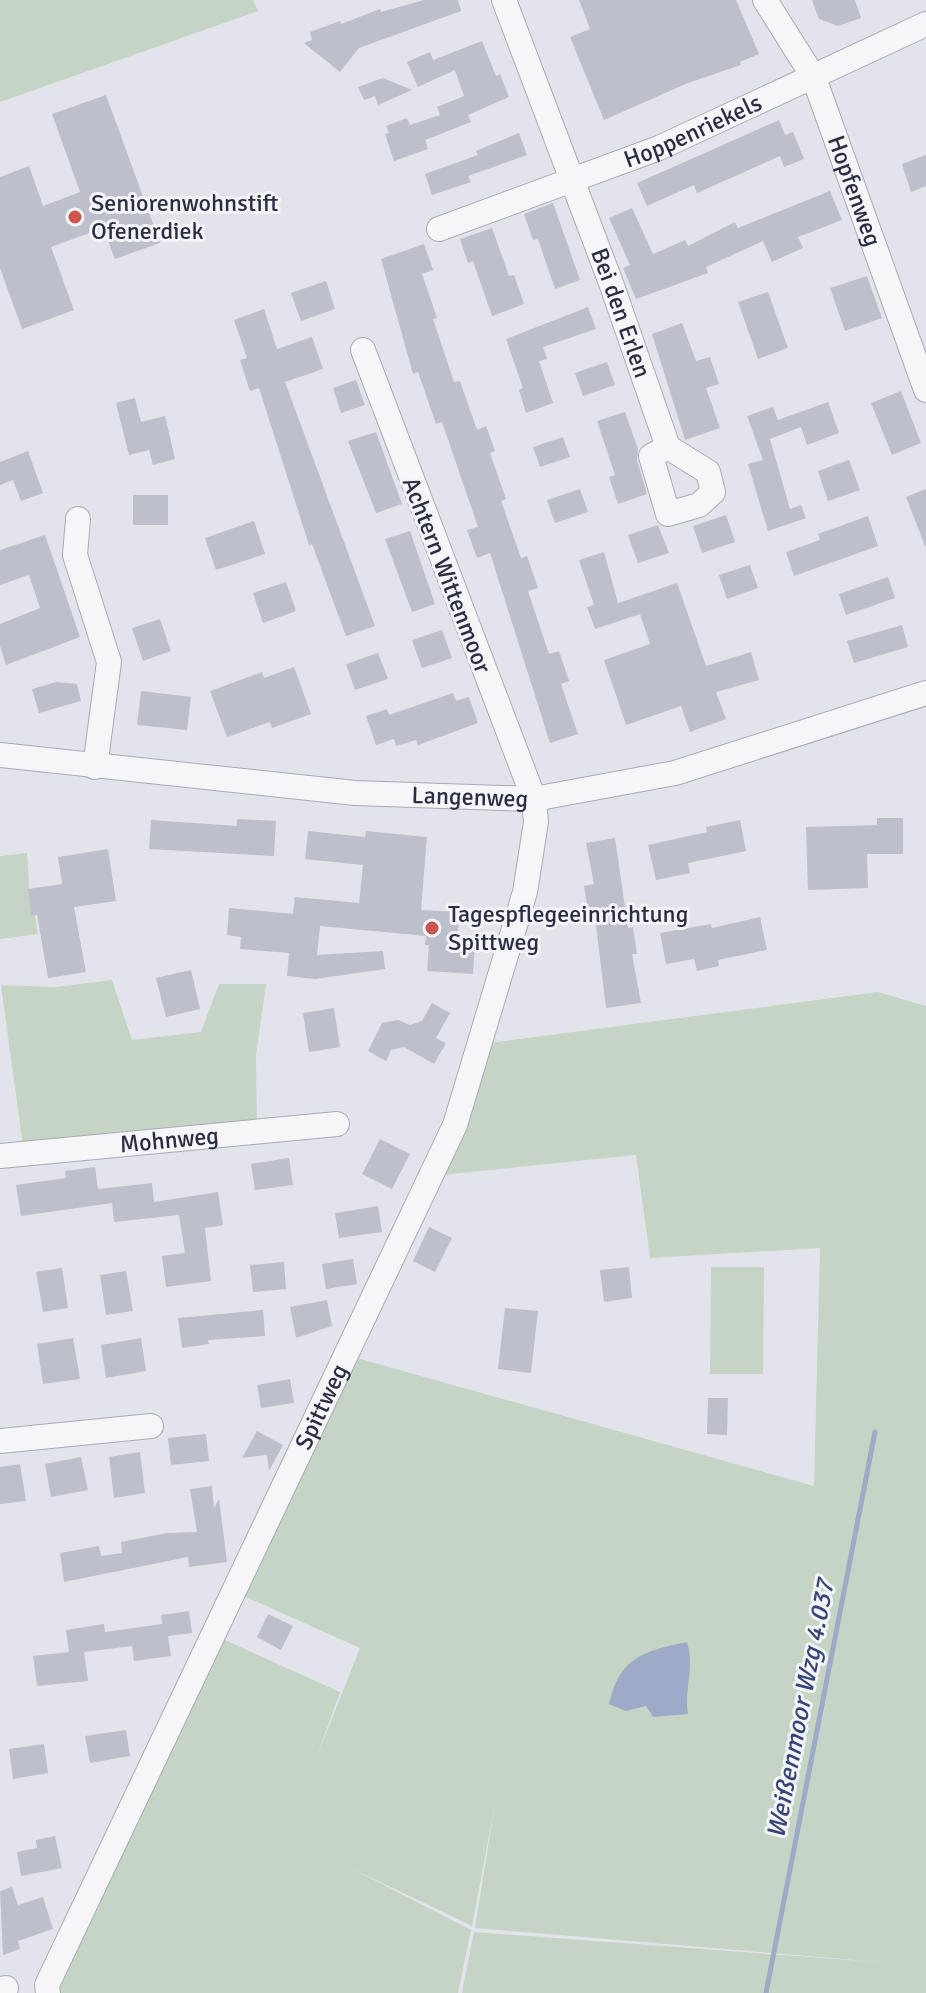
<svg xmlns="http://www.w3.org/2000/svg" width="926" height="1993" font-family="Signika,sans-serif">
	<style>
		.green { fill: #c5d4c4 }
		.water { fill: #9faac9 }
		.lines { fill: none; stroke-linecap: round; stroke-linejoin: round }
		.stream { stroke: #9faac9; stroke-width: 5 }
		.building { fill: #bdbfca }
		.minor-casing { stroke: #a8aab5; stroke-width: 26 }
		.minor { stroke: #f6f6f9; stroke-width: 24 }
		.poi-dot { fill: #ca564d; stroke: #f3f4f8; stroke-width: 3 }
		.labels { text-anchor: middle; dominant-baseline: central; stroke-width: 6; stroke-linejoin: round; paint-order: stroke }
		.street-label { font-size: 24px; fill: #2b2e42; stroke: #f3f4f8 }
		.poi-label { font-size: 24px; fill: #2b2e42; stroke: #f3f4f8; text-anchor: start }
		.water-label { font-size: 26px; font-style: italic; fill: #364575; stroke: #f3f4f8 }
	</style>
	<rect width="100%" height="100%" fill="#e3e4eb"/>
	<path class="green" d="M0 0H253L258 11 0 102Z
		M27 853 31 916H35L38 934 0 939V856Z
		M112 980 132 1040 201 1032 219 984H266L256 1055 257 1132 24 1154 1 985 56 987Z
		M878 992 926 1006V1993H462L474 1932 890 1963 475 1928 495 1804 472 1926 349 1867 471 1930 458 1993H52L216 1636 340 1692 316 1759 360 1648 235 1592 346 1355 814 1486 820 1248 650 1258 636 1155 431 1176 481 1044Z
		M711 1267H764L763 1374H710Z"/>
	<path class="water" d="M687 1642C695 1667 684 1689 688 1714L653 1717 646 1706 626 1711 609 1704C619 1658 643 1651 687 1642Z"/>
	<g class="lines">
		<path class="stream" d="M766 1993 875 1432"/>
	</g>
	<path class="building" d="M424 0H458L461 11 359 48 340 72 304 43 312 40 310 32 340 21 341 24 380 9 381 12Z
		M579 0H736L759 54 740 62 741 65 688 83 604 120 570 37 590 29Z
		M812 0H855L861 18 838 26 819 19Z
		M482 41 496 76 500 74 509 97 468 115 471 122 425 140 428 149 394 161 385 134 389 133 386 126 407 118 410 125 440 115 437 107 464 96 455 70 418 87 407 62 430 52 433 60Z
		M383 78 412 90 378 105 375 96 364 100 358 87Z
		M106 95 160 243 115 259 103 228 51 247 74 310 22 329 0 268V177L29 166 43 206 80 192 52 114Z
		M779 120 785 135 793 132 804 159 784 167 780 156 697 193 694 185 647 206 637 183Z
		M519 133 527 155 468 176 471 182 432 195 425 174 478 155 476 151Z
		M926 155V186L911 192 902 164Z
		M830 191 842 220 798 237 803 248 772 262 763 241 706 267 708 273 636 299 623 268 630 265 609 218 632 208 653 254 685 240 688 246 735 222 738 228Z
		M553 203 580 280 555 289 538 239 533 240 524 214Z
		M492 228 509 276 514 275 524 304 492 316 473 261 468 263 460 239Z
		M424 244 433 270 422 274 437 318 433 319 454 382 460 381 477 430 486 426 495 451 490 453 506 499 501 501 521 558 527 556 538 588 528 591 549 654 559 651 569 681 561 684 578 734 550 743 490 553 477 558 467 530 478 527 442 422 436 424 418 372 413 374 381 259Z
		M867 276 882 318 845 331 830 288Z
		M326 281 335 309 301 321 291 293Z
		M768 292 788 348 758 359 738 302Z
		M588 307 596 329 543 347 547 359 539 361 553 403 526 413 519 390 523 388 506 339Z
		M264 309 277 349 312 337 323 369 285 382 375 626 346 636 312 544 309 545 259 388 250 391 240 360 247 358 234 320Z
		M682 323 696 361 710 357 719 384 706 388 720 428 685 440 652 334Z
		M607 362 615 385 583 396 575 373Z
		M356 380 365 405 341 413 333 388Z
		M901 391 921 443 892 455 871 403Z
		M135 398 141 422 165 416 175 459 153 465 149 450 129 455 116 403Z
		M828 402 839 433 807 445 801 427 770 439 790 509 801 505 806 518 768 531 748 464 763 460 747 416 773 407 778 420Z
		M625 412 638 449 637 460 647 494 618 504 609 477 615 475 597 421Z
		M376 432 402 504 376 513 348 441Z
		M563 437 570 457 540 467 533 447Z
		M28 451 43 493 21 501 13 480 0 485V462Z
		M849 460 860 490 828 501 818 471Z
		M580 489 588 512 555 523 547 500Z
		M926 489V546H925L906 497Z
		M133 495H168V525H133Z
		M726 515 735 542 702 553 693 526Z
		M868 516 878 546 794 576 786 552 820 540 818 534Z
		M254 521 265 554 216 570 205 538Z
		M658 525 669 553 638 563 628 535Z
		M410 531 435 604 412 612 385 539Z
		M45 535 80 637 6 665 0 646V624L40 608 29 575 0 585V550Z
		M604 552 618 603 677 583 706 666 751 652 759 680 716 692 726 719 690 732 681 706 626 725 604 660 650 644 640 614 595 629 587 607 594 605 579 560Z
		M750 565 758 588 727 599 719 575Z
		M888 577 895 598 846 615 839 594Z
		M286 582 296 611 263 623 253 593Z
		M160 619 171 651 143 661 132 628Z
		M902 625 908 647 854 663 847 641Z
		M442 630 452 658 422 668 412 640Z
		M378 653 388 679 355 690 346 664Z
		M294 667 311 714 272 728 270 722 227 737 210 691 262 672 264 678Z
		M56 682 77 684 81 701 39 713 32 689Z
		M141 691 191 697 187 730 137 725Z
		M453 693 456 701 469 697 478 723 418 745 416 740 396 746 394 739 376 745 366 716 387 709 389 715Z
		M877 818H903V854H867L868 888 808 890 806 827 877 825Z
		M237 819 276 821 274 856 149 849 151 820 237 826Z
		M740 820 746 851 688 863 690 873 656 880 648 845 707 832 706 827Z
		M308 831 365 837 366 831 427 837 421 910 459 912 457 944 475 945 473 974 427 971 429 945H425L426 936 320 926 317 955 383 951 385 969 315 979 287 976 289 953 240 949 241 937 227 935 229 908 293 914 295 897 359 903 363 865 305 859Z
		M615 838 628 928 633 927 637 954H632L641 1003 606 1008 595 917 589 918 584 886 594 884 586 843Z
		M108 849 116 901 74 907 86 972 48 978 37 915 31 916 28 889 62 884 58 857Z
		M760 917 767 950 718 960 719 966 697 971 694 959 666 964 660 933 711 924 712 928Z
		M191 970 200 1009 166 1017 156 978Z
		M432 1003 450 1013 436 1038 446 1043 434 1064 404 1047 391 1050 386 1061 368 1051 382 1023 398 1020 410 1025 422 1021Z
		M334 1008 340 1047 309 1052 303 1013Z
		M380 1139 410 1154 392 1189 362 1174Z
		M289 1158 293 1185 255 1190 251 1164Z
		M95 1167 98 1189 152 1183 154 1202 218 1192 223 1225 205 1228 211 1281 166 1287 162 1256 185 1253 179 1215 114 1222 112 1203 21 1216 16 1185 66 1178 65 1171Z
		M378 1206 382 1232 339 1238 335 1213Z
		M429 1227 452 1238 435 1272 413 1261Z
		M353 1259 357 1284 326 1289 322 1264Z
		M284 1262 286 1289 253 1292 250 1265Z
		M629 1267 632 1298 604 1302 600 1270Z
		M62 1268 68 1308 43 1312 36 1272Z
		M126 1271 133 1311 106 1315 100 1275Z
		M327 1300 332 1326 296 1338 290 1307Z
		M505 1308 538 1311 531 1373 498 1369Z
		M263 1310 265 1336 208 1340 209 1344 182 1348 178 1318Z
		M73 1338 80 1379 43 1384 37 1344Z
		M141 1338 146 1371 106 1378 101 1345Z
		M290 1379 294 1403 261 1408 257 1385Z
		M708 1398H728L727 1435 707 1434Z
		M257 1431 283 1445 269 1471 267 1455 242 1458Z
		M206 1434 209 1461 171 1465 168 1438Z
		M140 1452 145 1493 114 1498 109 1457Z
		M81 1457 88 1490 51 1497 45 1464Z
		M20 1464 26 1501 0 1504V1467Z
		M212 1486 214 1508 219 1499 227 1562 189 1567 188 1557 64 1582 60 1553 99 1546 101 1556 122 1553 121 1542 167 1533 197 1532 190 1489Z
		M189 1611 192 1633 168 1636 171 1656 134 1661 132 1646 84 1652 88 1681 37 1686 33 1656 69 1652 66 1630 104 1624 105 1632 162 1624 161 1615Z
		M268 1614 293 1626 281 1650 257 1637Z
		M126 1730 130 1756 90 1763 85 1736Z
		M44 1744 48 1773 13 1779 9 1749Z
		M55 1836 62 1868 21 1876 17 1852 37 1848 36 1840Z
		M12 1887 18 1905 43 1897 53 1929 18 1941 20 1949 3 1955 0 1891Z"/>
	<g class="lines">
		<g class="minor-casing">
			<g id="minor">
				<path id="s1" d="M504 0 611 283 668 447 651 456 668 514 699 505 713 492 708 472 668 447"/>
				<path id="s2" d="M765 0 814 78 926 390"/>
				<path id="s3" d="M439 229 659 148 926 24"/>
				<path d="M78 519 75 555 109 662 95 767"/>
				<path id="s4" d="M0 755 355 793 534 799 675 773 926 693"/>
				<path id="s5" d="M0 1156 337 1124"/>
				<path d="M0 1441 151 1426"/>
				<path d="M0 1989 6 1988"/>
				<path id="s6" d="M48 1993 47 1985 455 1125 525 892 536 822 534 799 363 350"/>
			</g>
		</g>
		<use href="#minor" class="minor"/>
	</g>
	<g class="poi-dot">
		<circle cx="75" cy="217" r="8"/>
		<circle cx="432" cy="928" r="8"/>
	</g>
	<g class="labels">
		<g class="street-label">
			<text stroke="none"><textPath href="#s3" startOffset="272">Hoppenriekels</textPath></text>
			<text stroke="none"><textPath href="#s2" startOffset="212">Hopfenweg</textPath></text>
			<text stroke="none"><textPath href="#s1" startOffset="334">Bei den Erlen</textPath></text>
			<text transform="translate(447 575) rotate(69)">Achtern Wittenmoor</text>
			<text stroke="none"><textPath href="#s4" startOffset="472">Langenweg</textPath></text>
			<text stroke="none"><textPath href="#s5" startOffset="170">Mohnweg</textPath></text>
			<text stroke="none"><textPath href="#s6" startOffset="648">Spittweg</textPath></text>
		</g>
		<g class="poi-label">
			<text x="91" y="203">Seniorenwohnstift<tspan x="91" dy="28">Ofenerdiek</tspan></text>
			<text x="448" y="914">Tagespflegeeinrichtung<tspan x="448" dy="28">Spittweg</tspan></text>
		</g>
		<g class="water-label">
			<text transform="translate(801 1709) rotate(-79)">Weißenmoor Wzg 4.037</text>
		</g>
	</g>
</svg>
